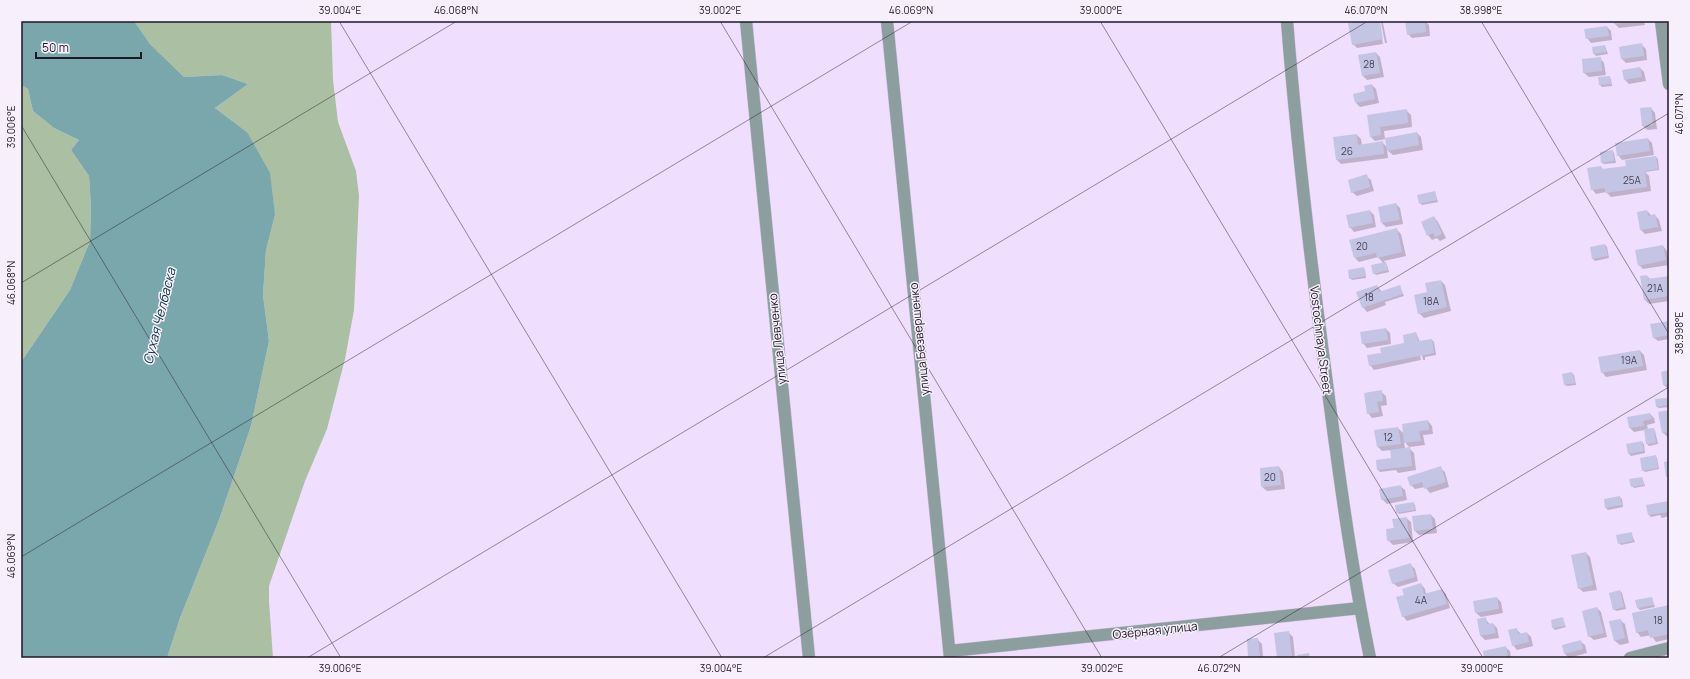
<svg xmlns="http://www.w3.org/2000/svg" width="1690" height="679" font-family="Manrope,sans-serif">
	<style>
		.green { fill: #abbfa2 }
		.water { fill: #7aa7ac }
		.shadow { fill: #0003 }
		.building { fill: #c4c5e5 }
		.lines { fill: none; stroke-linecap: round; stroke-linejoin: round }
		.minor-casing { stroke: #cabbd6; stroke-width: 13 }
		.minor { stroke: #8c9e9e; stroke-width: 12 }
		.ticks { fill: none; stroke: #1f1924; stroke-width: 1; stroke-opacity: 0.45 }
		.labels { text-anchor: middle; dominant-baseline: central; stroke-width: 3; stroke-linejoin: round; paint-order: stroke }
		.number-label { font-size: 10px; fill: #484454 }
		.street-label { font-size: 12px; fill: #1f1924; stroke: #f7f0fc }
		.water-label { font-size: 13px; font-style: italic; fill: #053338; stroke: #f7f0fc }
		.neatline { fill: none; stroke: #1f1924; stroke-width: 1.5 }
		.ticks-label { font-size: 10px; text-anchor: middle; fill: #1f1924 }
	</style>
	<rect width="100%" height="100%" fill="#efdefd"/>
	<path class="green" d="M134 21H331L333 80 338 122 356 171 359 196 354 310 345 359 327 429 305 481 269 586V601L273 658H167L180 618 219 520 251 426 269 341 263 295 266 250 275 215 247 132 215 108 248 84 222 75 184 77 150 44Z
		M21 85 28 89 33 111 54 128 79 140 71 150 89 176 91 207 90 241 70 290 21 362Z"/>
	<path class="water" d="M21 21H134L150 44 184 77 222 75 248 84 215 108 247 132 270 173 275 215 266 250 263 295 269 341 251 426 219 520 180 618 167 658H21V362L70 290 90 241 91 207 89 176 71 150 79 140 54 128 33 111 28 89 21 85Z"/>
	<path class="shadow" d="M1367 21H1381L1383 23 1387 43H1385L1381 22H1379L1383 44 1357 48 1353 44Z
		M1406 21H1426H1425L1429 25 1430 36 1412 38 1408 34Z
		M1614 21H1644L1645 25 1619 28 1615 24Z
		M1607 27 1611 31 1612 40 1591 43 1587 38Z
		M1641 44 1646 49 1647 60 1626 63 1622 59 1620 47Z
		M1605 46 1608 54 1596 56 1594 54 1593 48Z
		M1376 53 1380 57 1384 77 1367 80 1363 76Z
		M1600 58 1604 63 1606 75 1589 77 1584 73Z
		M1640 68 1644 72 1646 81 1629 84 1625 80Z
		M1609 77 1611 79 1612 86 1602 87 1600 85V78Z
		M1372 85 1376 89 1379 103 1360 107 1356 103Z
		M1651 108 1655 113 1657 129 1647 130 1643 126 1641 109Z
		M1406 110 1411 115 1412 127 1384 131 1385 139 1417 133 1421 137 1423 150 1393 155 1387 150 1388 158 1341 164 1337 160 1334 138 1357 135 1361 139 1362 145 1382 142 1387 147 1386 139 1375 141 1371 137 1368 116Z
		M1648 139 1652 143 1654 155 1622 160 1618 155Z
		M1612 151 1614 153 1616 163 1604 164 1602 163Z
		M1656 157 1658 159 1659 170 1645 172 1649 176 1651 191 1611 197 1606 192 1596 194 1592 189 1601 167 1604 170 1627 167Z
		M1366 176 1371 180 1374 191 1357 196 1352 192Z
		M1435 192 1438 202 1422 205 1420 203Z
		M1396 204 1400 208 1403 224 1386 227 1382 223Z
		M1370 211 1374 215 1376 227 1354 232 1350 227Z
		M1647 211 1652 216 1655 215 1659 220 1662 231 1645 234 1641 230 1638 213Z
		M1434 217 1438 222 1446 238 1440 241 1437 238 1432 240 1428 235Z
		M1396 229 1401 234 1406 256 1384 261 1387 265 1389 272 1376 275 1374 273 1383 263 1378 257 1359 262 1355 258Z
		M1605 245 1607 247 1609 258 1595 261 1593 259 1591 248Z
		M1663 246 1667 251 1669 265 1643 269 1639 265Z
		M1363 268 1365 270 1366 278 1352 280 1350 278Z
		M1647 276 1651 280 1669 277V301L1649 304 1645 300Z
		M1441 281 1445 285 1451 311 1424 318 1419 313 1428 293Z
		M1377 286 1382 292 1399 286 1404 296 1385 302 1386 305 1367 312 1363 307Z
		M1669 322V339L1658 341 1653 337Z
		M1386 329 1390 333 1391 344 1367 348 1363 343Z
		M1416 333 1420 342 1432 340 1434 342 1436 355 1425 357V360H1423L1420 345H1418L1421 360 1374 370 1370 365 1382 353 1407 344Z
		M1640 351 1644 355 1647 370 1606 377 1602 372Z
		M1669 371V389H1668L1664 385 1662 373Z
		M1572 373 1574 375 1576 385 1567 386 1565 385Z
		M1381 392 1386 396 1387 405 1381 406 1383 416 1372 418 1368 413Z
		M1666 399 1668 401 1669 407 1659 408 1657 407Z
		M1669 411V437H1668L1663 433Z
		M1650 414 1654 418 1655 423 1647 425 1648 430 1654 429 1655 431 1658 444 1649 446 1647 444 1645 430 1634 432 1630 428Z
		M1428 421 1432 426 1433 434 1423 435 1425 445 1409 447 1404 441 1405 449 1409 448 1414 453 1416 470 1398 473 1396 470 1380 472 1378 470 1377 461 1391 459V450L1382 451 1378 447 1376 431 1398 428 1404 434Z
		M1642 442 1644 444 1645 453 1631 456 1629 454Z
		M1655 456 1657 458 1659 469 1645 472 1643 470Z
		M1279 467 1283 472 1285 489 1267 491 1262 487Z
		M1440 468 1445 472 1449 487 1430 493 1425 487 1415 489 1411 485Z
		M1642 478 1645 486 1634 488 1632 486Z
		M1400 486 1405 490 1407 500 1387 504 1382 499Z
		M1620 497 1622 499 1623 507 1608 510 1606 508Z
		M1669 502V516L1662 518 1660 515 1651 517 1649 515 1647 506Z
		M1413 503 1415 505 1416 511 1399 514 1397 512Z
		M1431 515 1435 519 1437 533 1419 535 1415 531Z
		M1406 518 1411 522 1413 542 1393 545 1388 540 1395 529Z
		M1631 533 1635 542 1621 545 1619 543Z
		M1586 553 1590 557 1597 590 1583 592 1579 588Z
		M1410 564 1415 569 1418 581 1398 587 1393 583Z
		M1421 584 1425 589 1426 594 1442 590 1446 594 1450 608 1407 621 1403 616 1405 595Z
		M1620 591 1622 593 1626 609 1616 611 1614 609Z
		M1497 598 1501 602 1503 613 1481 617 1476 613Z
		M1652 598 1655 607 1640 610 1638 608Z
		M1669 606V639L1656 642 1651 635 1641 637 1637 632Z
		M1597 608 1601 612 1607 637 1594 640 1589 636Z
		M1485 618 1490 625 1493 624 1497 628 1499 638 1485 640 1481 636 1478 620Z
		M1562 618 1566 627 1555 630 1553 628Z
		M1620 620 1625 624 1629 643 1620 645 1615 641Z
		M1517 630 1521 634 1527 633 1531 637 1533 646 1517 650 1513 645Z
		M1289 633 1293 637 1295 658H1278Z
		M1257 639 1262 644 1263 658H1249Z
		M1580 641 1585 645 1587 653 1569 658 1565 654 1563 646Z
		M1505 647 1510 651 1511 658H1485Z"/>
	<path class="building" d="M1361 21H1380L1383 39 1352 45 1348 23Z
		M1405 21H1425L1426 32 1407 35Z
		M1613 21H1634V22L1614 24Z
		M1607 26 1609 36 1586 39 1584 29Z
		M1642 43 1644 56 1621 59 1619 47Z
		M1605 45 1606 52 1593 54 1592 47Z
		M1376 52 1380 73 1362 76 1358 55Z
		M1601 57 1602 71 1583 73 1582 59Z
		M1640 67 1642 77 1624 80 1622 70Z
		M1610 76 1611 84 1599 85 1598 77Z
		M1372 84 1375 99 1355 103 1353 94 1365 91 1364 86Z
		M1651 107 1653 125 1642 126 1640 108Z
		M1407 109 1408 123 1380 127 1381 135 1370 137 1367 115Z
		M1417 132 1419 145 1387 151 1385 138Z
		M1357 134 1358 145 1383 141 1384 154 1336 160 1333 137Z
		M1648 138 1650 151 1617 156 1615 143Z
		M1613 150 1614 161 1601 163 1600 152Z
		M1656 156 1658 169 1645 171 1647 187 1605 193V188L1591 190 1587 168 1601 166 1602 169 1626 166 1625 160Z
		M1367 174 1370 187 1351 193 1348 180Z
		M1435 191 1437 200 1419 204 1417 195Z
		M1396 203 1400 220 1381 223 1378 207Z
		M1370 210 1373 223 1349 228 1346 215Z
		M1647 210 1648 216 1655 214 1658 227 1640 230 1637 212Z
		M1434 216 1442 234 1435 237 1433 233 1427 236 1421 222Z
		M1397 228 1402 252 1377 258 1376 253 1354 258 1349 240Z
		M1605 244 1608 256 1592 259 1590 247Z
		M1663 245 1666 260 1638 266 1635 250Z
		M1386 262 1388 270 1373 274 1371 265Z
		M1364 267 1365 276 1349 279 1348 270Z
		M1647 275 1648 279 1669 276V296L1644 300 1640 276Z
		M1441 280 1447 307 1418 314 1414 295 1427 292 1425 283Z
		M1377 285 1379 292 1400 285 1403 294 1362 308 1356 292Z
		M1669 321V335L1653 338 1650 324Z
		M1386 328 1388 340 1362 344 1360 332Z
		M1416 332 1418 341 1432 339 1434 353 1369 366 1367 355 1381 353 1380 348 1404 343 1403 335Z
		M1640 350 1643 366 1601 373 1598 357Z
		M1669 370V384L1663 385 1661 372Z
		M1572 372 1575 383 1564 385 1562 374Z
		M1382 390 1383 401 1377 402 1379 412 1367 414 1364 393Z
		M1667 398 1668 405 1656 407 1655 399Z
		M1669 410V432L1662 433 1658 412Z
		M1650 413 1652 419 1643 421 1644 426 1629 428 1627 417Z
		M1428 420 1429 430 1419 431 1421 441 1404 443 1402 424Z
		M1398 427 1401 444 1377 447 1374 430Z
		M1654 428 1656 443 1646 444 1644 429Z
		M1642 441 1644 451 1628 454 1626 444Z
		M1410 447 1412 466 1377 470 1376 460 1391 458 1390 450Z
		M1656 455 1658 468 1642 471 1640 458Z
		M1669 461V476L1666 477 1664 462Z
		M1279 466 1281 485 1261 487 1260 468Z
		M1441 466 1446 482 1424 489 1422 482 1410 486 1407 477Z
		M1642 477 1644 485 1631 487 1629 479Z
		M1401 485 1403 496 1381 500 1379 489Z
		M1620 496 1622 505 1605 508 1604 499Z
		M1669 501V512L1648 515 1646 505Z
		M1414 502 1415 510 1396 513 1395 505Z
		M1431 514 1433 529 1414 531 1412 516Z
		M1407 517 1409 538 1387 541 1386 529 1394 528 1392 519Z
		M1632 532 1633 541 1618 544 1616 535Z
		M1586 552 1593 585 1578 589 1571 555Z
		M1411 563 1415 577 1392 584 1388 570Z
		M1421 583 1424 594 1442 589 1447 604 1402 617 1396 597 1404 595 1402 589Z
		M1620 590 1624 607 1613 610 1609 593Z
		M1497 597 1499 609 1475 613 1473 601Z
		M1652 597 1654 605 1637 608 1635 600Z
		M1669 605V634L1650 638 1648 630 1636 633 1632 613Z
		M1597 607 1604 633 1588 637 1582 611Z
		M1486 617 1487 624 1493 623 1496 633 1480 636 1477 619Z
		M1563 617 1565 626 1552 628 1551 620Z
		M1621 619 1625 638 1614 641 1609 621Z
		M1517 628 1518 634 1527 632 1529 642 1512 646 1508 630Z
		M1289 631 1292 658H1277L1274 633Z
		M1258 638 1260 658H1248L1247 639Z
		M1581 640 1583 649 1564 654 1562 645Z
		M1506 646 1508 658H1484L1483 651Z
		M1309 653 1310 658H1298L1297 655Z"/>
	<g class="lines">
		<g class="minor-casing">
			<path id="minor" d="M746 21 809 658
				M887 21 950 658
				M1287 21C1296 135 1309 248 1324 361 1337 460 1350 560 1370 658
				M1661 21 1669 84
				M950 651 1360 608
				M1630 658 1669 648"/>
		</g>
		<use href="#minor" class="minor"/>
	</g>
	<path class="ticks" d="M339 21 722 658M720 21 1102 658M1100 21 1483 658M1481 21 1669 334M21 125 341 658M21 283 457 21M21 557 913 21M307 658 1368 21M763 658 1669 113M1218 658 1669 387"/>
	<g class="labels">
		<g class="number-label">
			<text x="1369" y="64">28</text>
			<text x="1347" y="151">26</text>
			<text x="1632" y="180">25А</text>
			<text x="1362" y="246">20</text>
			<text x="1655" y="288">21А</text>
			<text x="1369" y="297">18</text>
			<text x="1431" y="301">18А</text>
			<text x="1629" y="360">19А</text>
			<text x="1388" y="437">12</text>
			<text x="1270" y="477">20</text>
			<text x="1421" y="600">4А</text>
			<text x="1658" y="620">18</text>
		</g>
		<g class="street-label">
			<text transform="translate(777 339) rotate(-96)">улица Левченко</text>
			<text transform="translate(919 339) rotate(-96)">улица Безвершенко</text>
			<text transform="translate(1321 340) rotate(83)">Vostochnaya Street</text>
			<text transform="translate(1155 630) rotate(-6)">Озёрная улица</text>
		</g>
		<g class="water-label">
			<text transform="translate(159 316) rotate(-76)">Сухая Челбаска</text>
		</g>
	</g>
	<rect width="1690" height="679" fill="none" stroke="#f7f0fc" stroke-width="44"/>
	<path d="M36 52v6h105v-6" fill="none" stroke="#1f1924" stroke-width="2"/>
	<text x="42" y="52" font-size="12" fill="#1f1924" stroke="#f7f0fc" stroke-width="3" paint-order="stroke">50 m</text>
	<rect x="22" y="22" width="1646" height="635" class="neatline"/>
	<g class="ticks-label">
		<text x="340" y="14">39.004°E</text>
		<text x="456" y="14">46.068°N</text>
		<text x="720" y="14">39.002°E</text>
		<text x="911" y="14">46.069°N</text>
		<text x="1101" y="14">39.000°E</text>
		<text x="1366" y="14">46.070°N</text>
		<text x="1481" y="14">38.998°E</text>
		<text transform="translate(1679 114) rotate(-90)" y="4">46.071°N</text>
		<text transform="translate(11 127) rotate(-90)" y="4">39.006°E</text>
		<text transform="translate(11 283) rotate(-90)" y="4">46.068°N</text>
		<text transform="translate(1679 333) rotate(-90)" y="4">38.998°E</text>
		<text transform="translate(11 556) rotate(-90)" y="4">46.069°N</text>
		<text x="340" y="672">39.006°E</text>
		<text x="721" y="672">39.004°E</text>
		<text x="1102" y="672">39.002°E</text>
		<text x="1219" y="672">46.072°N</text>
		<text x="1482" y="672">39.000°E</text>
	</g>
</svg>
